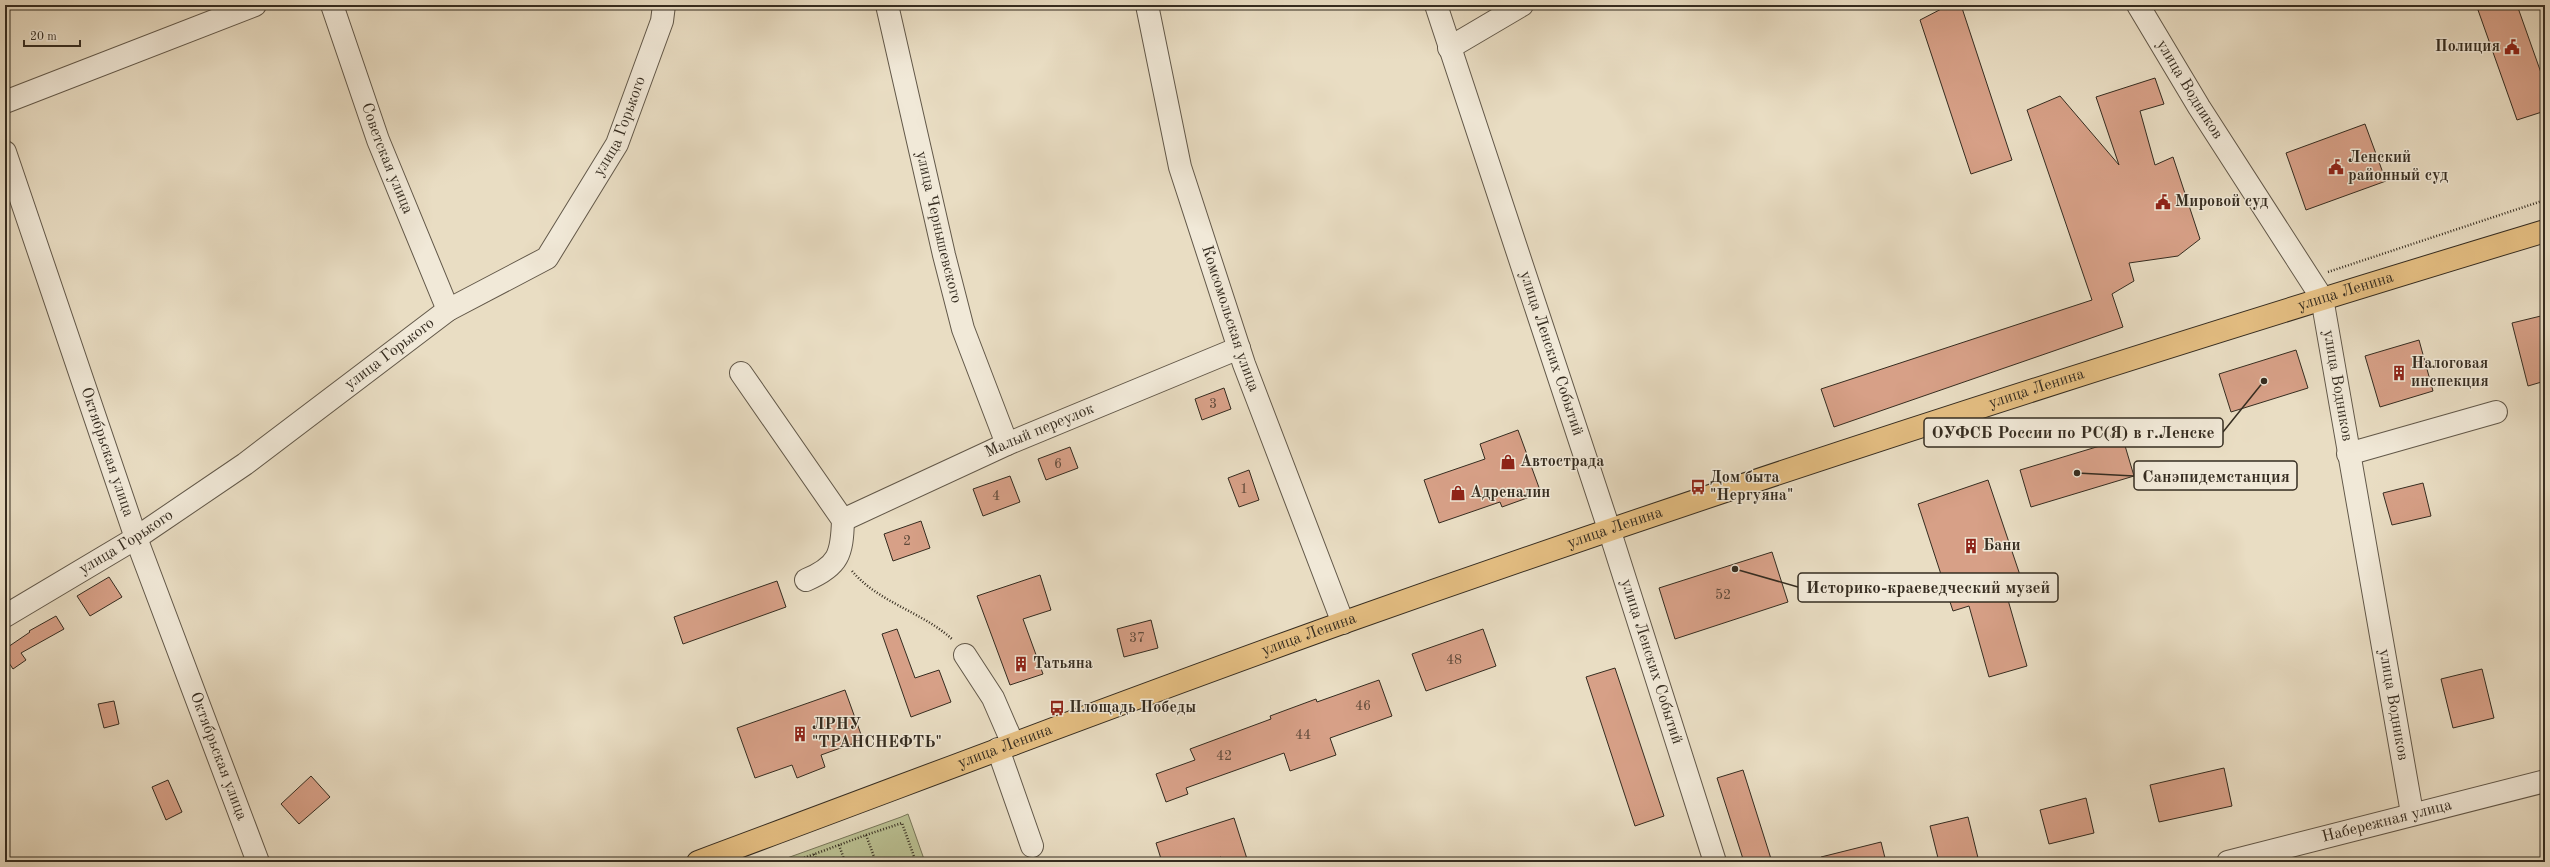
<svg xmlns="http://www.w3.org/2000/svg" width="2550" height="867" font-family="'Old Standard TT',serif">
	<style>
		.green { fill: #bac092; stroke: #787659 }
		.building { fill: #d7a087; stroke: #352c20 }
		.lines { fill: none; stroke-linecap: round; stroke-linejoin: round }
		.minor-casing { stroke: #625849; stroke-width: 24 }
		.major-casing { stroke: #352c20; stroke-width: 24 }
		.path { stroke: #352c20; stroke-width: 2.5; stroke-dasharray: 1 2; stroke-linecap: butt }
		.minor { stroke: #f1e9d8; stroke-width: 22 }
		.major { stroke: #e4be82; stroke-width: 22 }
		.labels { text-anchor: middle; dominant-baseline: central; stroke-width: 3; stroke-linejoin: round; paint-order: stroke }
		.number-label { font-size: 14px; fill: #5e493a }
		.poi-label { font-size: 16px; font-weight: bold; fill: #352c20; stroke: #f1e9d8; text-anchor: start }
		.street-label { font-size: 16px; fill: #352c20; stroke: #f1e9d8 }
		.leader { fill: none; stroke: #352c20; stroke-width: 1.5 }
		.callout-dot { fill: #352c20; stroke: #f1e9d8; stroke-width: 1.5 }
		.callout { fill: #f1e9d8; stroke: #352c20; stroke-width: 1.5 }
		.callout-label { font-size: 17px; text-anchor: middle; font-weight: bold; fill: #352c20 }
	</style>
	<rect width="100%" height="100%" fill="#e9ddc3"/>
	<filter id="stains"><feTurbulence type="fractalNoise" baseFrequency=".005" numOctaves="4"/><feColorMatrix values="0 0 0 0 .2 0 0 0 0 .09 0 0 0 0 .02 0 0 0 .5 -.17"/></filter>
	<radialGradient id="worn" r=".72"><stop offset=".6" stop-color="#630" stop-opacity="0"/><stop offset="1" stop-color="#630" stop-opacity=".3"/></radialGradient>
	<path class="green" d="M908 814 925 862H776L901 817Z"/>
	<path class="building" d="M1949 5H1961L2012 160 1971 174 1920 20Z
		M2493 5H2517L2545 84V111L2517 120 2478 10Z
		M2155 78 2164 104 2140 111 2155 165 2173 157 2200 239 2178 256 2129 263 2134 281 2112 294 2123 327 1834 427 1821 389 2092 300 2027 110 2060 96 2119 165 2096 97Z
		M2365 124 2386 181 2306 210 2286 153Z
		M2545 315V381L2528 386 2512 323Z
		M2419 340 2433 391 2380 407 2365 356Z
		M2296 350 2308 388 2231 412 2219 374Z
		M1224 388 1231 409 1202 420 1195 399Z
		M1518 430 1541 493 1502 507 1500 502 1439 523 1424 480 1485 459 1480 444Z
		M2123 439 2134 476 2031 507 2020 470Z
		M1070 447 1078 468 1046 480 1038 459Z
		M1249 470 1259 500 1239 507 1228 478Z
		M1010 476 1020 502 983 516 973 489Z
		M1988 480 2024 587 2006 593 2027 666 1989 677 1969 606 1953 611 1918 504Z
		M2423 483 2431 516 2392 525 2383 493Z
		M921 521 930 548 893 561 884 534Z
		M1772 552 1788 602 1675 639 1659 588Z
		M1040 575 1051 610 1023 619 1043 674 1010 685 977 596Z
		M109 577 122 597 90 616 77 596Z
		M777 581 786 607 683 644 674 617Z
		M56 616 64 629 21 653 26 660 13 669 5 657V649L30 632 29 631Z
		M1151 620 1158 648 1124 657 1117 629Z
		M897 629 915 678 939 670 951 702 911 717 882 634Z
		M1483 629 1496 666 1426 691 1412 654Z
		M1615 668 1664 816 1635 826 1586 677Z
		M2482 669 2494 718 2453 728 2441 679Z
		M1379 680 1392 716 1330 738 1336 755 1290 771 1284 753 1186 788 1188 794 1166 802 1156 774 1195 760 1190 749 1271 719 1270 716 1316 699 1317 702Z
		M845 690 863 740 821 755 825 767 797 778 792 765 755 778 737 728Z
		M114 701 119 724 104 728 98 704Z
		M2224 768 2232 806 2159 822 2150 785Z
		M1743 770 1772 862H1744L1717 778Z
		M311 776 330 797 299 824 281 804Z
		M168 780 182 812 166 820 152 787Z
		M2086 798 2094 833 2049 844 2040 810Z
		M1968 817 1979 862H1939L1930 826Z
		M1234 818 1248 862H1222L1221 857 1206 862H1162L1156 843Z
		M1881 842 1886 862H1822L1821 857Z"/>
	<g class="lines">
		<g class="minor-casing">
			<g id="minor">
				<path id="s1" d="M332 5 378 140 448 310"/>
				<path id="s2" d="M887 5 944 255 963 329 1007 444"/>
				<path id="s3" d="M1147 5 1180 167 1244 364 1343 623"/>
				<path id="s4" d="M1436 5 1610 532 1715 862"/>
				<path id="s5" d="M2138 5 2199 107 2322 298 2412 813"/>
				<path d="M1449 48 1522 5"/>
				<path d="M5 102 255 5"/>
				<path id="s6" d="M5 152 136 538 258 862"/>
				<path d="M741 373 843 520C842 554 839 566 806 580"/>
				<path d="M2348 454 2496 412"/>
				<path id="s7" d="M843 520 1007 444 1239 348"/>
				<path id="s8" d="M5 616 136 538 245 464 448 310 547 258 617 144 662 21 664 5"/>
				<path d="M965 655 993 698 1013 744"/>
				<path d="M998 749 1032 846"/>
				<path id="s9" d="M2228 862 2545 781"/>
			</g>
		</g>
		<g class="major-casing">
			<g id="major">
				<path id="s10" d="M698 862C913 782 1127 700 1342 623 1739 482 2141 353 2545 231"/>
			</g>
		</g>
		<path class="path" d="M2328 272 2545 200
			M852 571C879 603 923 612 953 640
			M866 835 902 823 916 862
			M839 845 845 862
			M814 854 817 862
			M793 862 866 835 876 862"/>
		<use href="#minor" class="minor"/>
		<use href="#major" class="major"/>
	</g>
	<defs>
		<g id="civic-bare" transform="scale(1.2)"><path d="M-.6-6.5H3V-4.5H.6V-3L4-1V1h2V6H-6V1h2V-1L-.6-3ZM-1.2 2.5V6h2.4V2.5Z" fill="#8f2418" stroke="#f1e9d8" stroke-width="2.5" paint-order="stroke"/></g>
		<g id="building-bare" transform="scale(1.2)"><path d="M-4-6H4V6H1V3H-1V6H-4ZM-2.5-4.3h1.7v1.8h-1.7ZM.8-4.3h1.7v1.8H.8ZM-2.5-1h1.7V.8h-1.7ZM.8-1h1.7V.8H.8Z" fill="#8f2418" stroke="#f1e9d8" stroke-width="2.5" paint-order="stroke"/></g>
		<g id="shop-bare" transform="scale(1.2)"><path d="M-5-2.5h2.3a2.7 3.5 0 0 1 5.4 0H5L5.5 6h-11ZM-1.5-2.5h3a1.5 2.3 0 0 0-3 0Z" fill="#8f2418" stroke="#f1e9d8" stroke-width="2.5" paint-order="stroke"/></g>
		<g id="bus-bare" transform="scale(1.2)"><path d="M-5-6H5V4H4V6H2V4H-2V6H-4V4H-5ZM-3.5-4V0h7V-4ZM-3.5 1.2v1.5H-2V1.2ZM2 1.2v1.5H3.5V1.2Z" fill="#8f2418" stroke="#f1e9d8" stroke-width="2.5" paint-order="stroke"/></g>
	</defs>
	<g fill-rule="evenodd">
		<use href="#civic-bare" x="2512" y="47"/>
		<use href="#civic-bare" x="2336" y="167"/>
		<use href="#civic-bare" x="2163" y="202"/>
		<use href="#building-bare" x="2399" y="373"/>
		<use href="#shop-bare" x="1508" y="462"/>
		<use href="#bus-bare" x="1698" y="487"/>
		<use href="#shop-bare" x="1458" y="493"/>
		<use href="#building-bare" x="1971" y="546"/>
		<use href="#building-bare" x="1021" y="664"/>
		<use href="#bus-bare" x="1057" y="708"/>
		<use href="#building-bare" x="800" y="734"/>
	</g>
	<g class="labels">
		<g class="number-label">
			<text x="1213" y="404">3</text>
			<text x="1058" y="464">6</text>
			<text x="1244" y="489">1</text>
			<text x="996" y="496">4</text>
			<text x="907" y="541">2</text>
			<text x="1723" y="595">52</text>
			<text x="1137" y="638">37</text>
			<text x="1454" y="660">48</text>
			<text x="1363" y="706">46</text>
			<text x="1303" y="735">44</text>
			<text x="1224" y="756">42</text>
		</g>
		<g class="poi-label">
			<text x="2500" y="47" text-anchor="end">Полиция</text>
			<text x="2348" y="158">Ленский<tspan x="2348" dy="18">районный суд</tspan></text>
			<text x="2175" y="202">Мировой суд</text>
			<text x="2411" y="364">Налоговая<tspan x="2411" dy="18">инспекция</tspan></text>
			<text x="1520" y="462">Автострада</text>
			<text x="1710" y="478">Дом быта<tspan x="1710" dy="18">"Нергуяна"</tspan></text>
			<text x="1470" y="493">Адреналин</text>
			<text x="1983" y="546">Бани</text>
			<text x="1033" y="664">Татьяна</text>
			<text x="1069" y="708">Площадь Победы</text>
			<text x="812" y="725">ЛРНУ<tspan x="812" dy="18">"ТРАНСНЕФТЬ"</tspan></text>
		</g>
		<g class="street-label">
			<text stroke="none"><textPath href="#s5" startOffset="99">улица Водников</textPath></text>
			<text stroke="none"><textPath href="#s8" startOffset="802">улица Горького</textPath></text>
			<text stroke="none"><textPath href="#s1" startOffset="163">Советская улица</textPath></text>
			<text stroke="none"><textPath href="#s2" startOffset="228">улица Чернышевского</textPath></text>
			<text stroke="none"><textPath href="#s10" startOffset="1744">улица Ленина</textPath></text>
			<text stroke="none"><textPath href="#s3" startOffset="325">Комсомольская улица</textPath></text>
			<text stroke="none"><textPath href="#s4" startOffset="367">улица Ленских Событий</textPath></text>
			<text stroke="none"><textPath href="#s8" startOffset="466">улица Горького</textPath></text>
			<text stroke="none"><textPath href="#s5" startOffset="435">улица Водников</textPath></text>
			<text stroke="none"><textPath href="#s10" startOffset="1420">улица Ленина</textPath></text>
			<text stroke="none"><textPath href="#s7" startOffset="216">Малый переулок</textPath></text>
			<text stroke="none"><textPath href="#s6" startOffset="317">Октябрьская улица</textPath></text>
			<text stroke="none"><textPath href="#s10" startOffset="976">улица Ленина</textPath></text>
			<text stroke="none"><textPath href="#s8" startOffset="142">улица Горького</textPath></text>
			<text stroke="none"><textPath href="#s10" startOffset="652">улица Ленина</textPath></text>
			<text stroke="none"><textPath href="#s4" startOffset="691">улица Ленских Событий</textPath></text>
			<text stroke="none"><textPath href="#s5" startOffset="759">улица Водников</textPath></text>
			<text stroke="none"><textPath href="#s10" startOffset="328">улица Ленина</textPath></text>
			<text stroke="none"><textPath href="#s6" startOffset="641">Октябрьская улица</textPath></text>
			<text stroke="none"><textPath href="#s9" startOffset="164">Набережная улица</textPath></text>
		</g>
	</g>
	<path class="leader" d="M2264 381L2223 432M2077 473L2134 476M1735 569L1798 587"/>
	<g class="callout-dot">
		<circle cx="2264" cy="381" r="4"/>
		<circle cx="2077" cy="473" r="4"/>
		<circle cx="1735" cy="569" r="4"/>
	</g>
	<g class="callout">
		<rect x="1924" y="418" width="299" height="29" rx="4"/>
		<rect x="2134" y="461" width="163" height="29" rx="4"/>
		<rect x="1798" y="573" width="260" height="29" rx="4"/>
	</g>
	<g class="callout-label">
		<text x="2073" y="438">ОУФСБ России по РС(Я) в г.Ленске</text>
		<text x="2216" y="482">Санэпидемстанция</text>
		<text x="1928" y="593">Историко-краеведческий музей</text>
	</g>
	<rect width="2550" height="867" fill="none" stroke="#e9ddc3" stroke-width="20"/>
	<rect x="6" y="6" width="2538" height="855" fill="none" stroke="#352c20" stroke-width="2"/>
	<rect x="10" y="10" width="2530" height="847" fill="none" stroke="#352c20"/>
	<path d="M24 40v6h56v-6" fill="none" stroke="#352c20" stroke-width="2"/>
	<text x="30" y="40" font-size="12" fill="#352c20" stroke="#f1e9d8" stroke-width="3" paint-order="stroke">20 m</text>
	<rect width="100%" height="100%" filter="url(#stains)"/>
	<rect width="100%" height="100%" fill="url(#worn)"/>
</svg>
